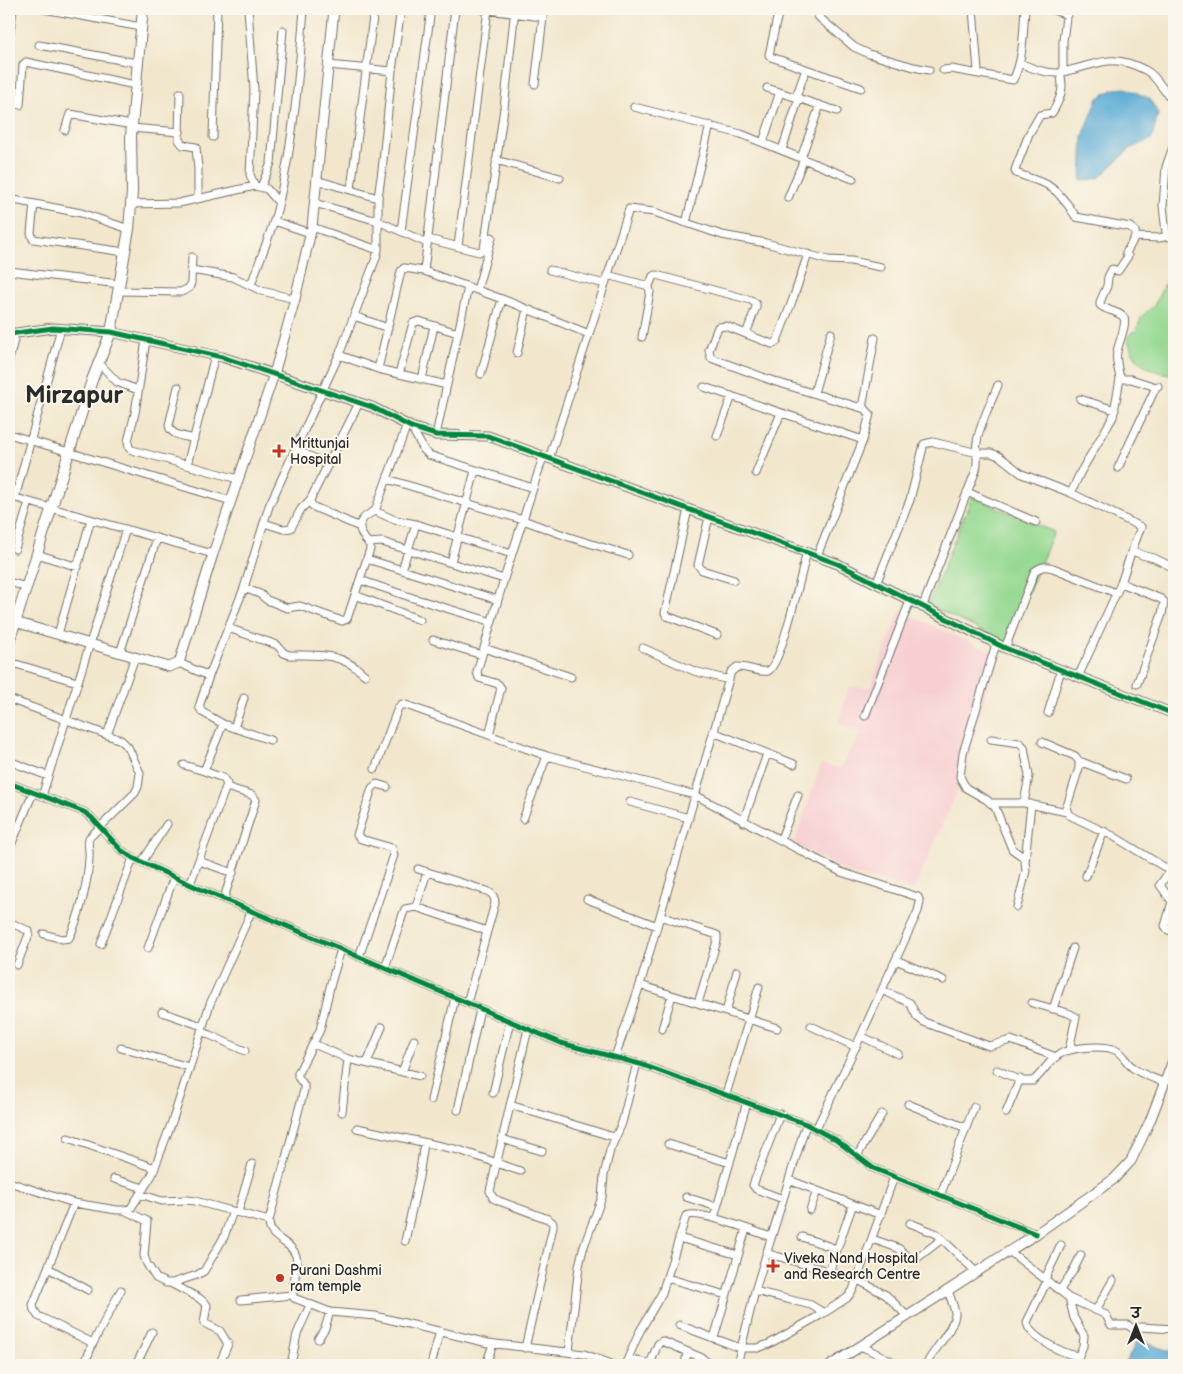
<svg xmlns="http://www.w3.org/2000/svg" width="1183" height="1374" font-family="'Balsamiq Sans','Playpen Sans Deva',sans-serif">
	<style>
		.built { fill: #f7cfd2 }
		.green { fill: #96d992; stroke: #60825e }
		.water { fill: #5aabd5; stroke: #426b80 }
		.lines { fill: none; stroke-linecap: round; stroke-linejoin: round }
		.minor-casing { stroke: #716d64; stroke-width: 9 }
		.tertiary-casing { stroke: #716d64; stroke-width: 11 }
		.secondary-casing { stroke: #716d64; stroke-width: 12 }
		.minor { stroke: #fff; stroke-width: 7 }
		.tertiary { stroke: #fff; stroke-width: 9 }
		.secondary { stroke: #fff; stroke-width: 10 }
		.cycleway-casing { stroke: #fbf7ec; stroke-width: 8 }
		.cycleway { stroke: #00873e; stroke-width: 5 }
		.poi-dot { fill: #c8321e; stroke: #fbf7ec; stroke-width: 2 }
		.labels { text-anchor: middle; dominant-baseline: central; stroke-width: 4; stroke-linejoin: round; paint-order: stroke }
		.poi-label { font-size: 14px; fill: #2b2b2b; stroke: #fbf7ec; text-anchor: start }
		.town-label { font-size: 24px; font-weight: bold; fill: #2b2b2b; stroke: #fbf7ec }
	</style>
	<rect width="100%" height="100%" fill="#fbf7ec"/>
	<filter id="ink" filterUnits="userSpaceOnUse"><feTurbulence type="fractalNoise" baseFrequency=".02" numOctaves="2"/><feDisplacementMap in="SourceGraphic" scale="10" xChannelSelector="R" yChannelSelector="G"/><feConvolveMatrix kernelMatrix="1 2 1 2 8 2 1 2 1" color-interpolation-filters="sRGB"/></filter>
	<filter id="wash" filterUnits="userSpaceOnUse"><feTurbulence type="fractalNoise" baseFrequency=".0096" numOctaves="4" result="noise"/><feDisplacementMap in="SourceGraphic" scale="20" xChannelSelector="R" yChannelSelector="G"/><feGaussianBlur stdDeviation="1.12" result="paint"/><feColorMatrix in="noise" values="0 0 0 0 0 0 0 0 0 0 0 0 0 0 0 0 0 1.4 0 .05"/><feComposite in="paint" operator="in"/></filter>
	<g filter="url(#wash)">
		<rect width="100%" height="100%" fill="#f2e7cd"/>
		<path class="built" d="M900 611 996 654 964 776 914 890 851 874 794 844 821 764 840 768 861 733 838 723 849 687 870 688Z"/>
		<path class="green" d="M1171 277H1174V374C1152 374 1130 361 1128 337L1132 332 1136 331 1142 316 1154 306 1165 283Z
			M972 497 1054 532 1007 643 928 605Z"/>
		<path class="water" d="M1126 88 1150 99 1158 114 1152 139 1130 149 1099 178 1081 181 1083 136 1098 98 1114 89Z
			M1137 1340 1174 1352V1358L1170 1364 1147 1362 1144 1365H1125Z"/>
	</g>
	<g filter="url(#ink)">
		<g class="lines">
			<g class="minor-casing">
				<path id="minor" d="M44 9 141 27
					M248 9 254 90 250 175 255 186
					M481 9 542 17
					M779 9 769 55 771 57 861 88
					M818 9V16L821 19 854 47 869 54 914 67 929 70
					M973 9 978 71
					M1051 9 1067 15
					M1067 9 1063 41V71L1060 73C1065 88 1060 100 1052 113L1040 115 1029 134 1015 170 1016 173 1046 184 1057 192 1068 205 1076 217 1130 227 1135 231V237
					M1172 9H1174
					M9 39 13 9
					M39 45 137 63
					M1020 63C1031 68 1047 74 1060 73 1064 73 1068 70 1071 70 1103 62 1114 54 1145 70 1158 76 1162 92 1174 100
					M328 65 392 71
					M943 70 951 69 1013 80C1024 59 1023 32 1025 9
					M535 84 544 9
					M767 88 837 111
					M180 93 179 140 183 145 196 147 198 169V199
					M796 97 806 69
					M20 105 23 65 26 62 135 85
					M634 107 741 134 853 179
					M131 128 180 132
					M65 130 70 114 132 125
					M213 137 217 9
					M763 142 780 92
					M1174 144 1166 167 1163 206 1166 232 1168 236 1174 239
					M782 150 799 98
					M801 158 820 105
					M496 160 560 178
					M316 180 378 198
					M261 187 271 163 283 30
					M351 189 374 9
					M788 198 804 159
					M9 199 81 213 129 229
					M314 203 378 221 427 243
					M34 204 31 233 33 239 125 252
					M131 204 179 203 255 186 267 189 279 203
					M274 221 310 233
					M686 223 710 125
					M312 227 378 250
					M401 231 431 9
					M428 239 479 252 484 249 504 108 515 9
					M458 246 488 9
					M191 270 233 277 262 291 295 299
					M550 270 605 284
					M9 271 120 284
					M424 271 455 9
					M607 275 649 286 650 292 642 337
					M251 285C260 258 273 230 279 202 294 138 299 74 304 9
					M649 286 653 276 656 275 751 300 756 304V307L746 334 772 344 777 341 794 296 808 254
					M477 290 492 237
					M118 291 181 292 189 288 191 283 192 257
					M354 316 388 328
					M746 334 726 326 718 327 709 350 711 358 776 382 865 409 870 414 863 440
					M146 340 135 413 128 441 129 448 132 450 238 479
					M517 353 527 309
					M339 355 378 369 401 271 404 268 424 271 502 299 589 334
					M9 360 14 340V333
					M99 363 117 382 138 390
					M378 369 447 385
					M399 374 413 323 419 321 458 333
					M481 374 502 299
					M422 379 434 326
					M1120 379C1119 371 1115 360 1117 352 1118 344 1127 325 1124 318 1120 311 1106 311 1100 305V302L1107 286 1108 277 1112 269 1118 271 1128 256 1126 253 1135 237 1159 238 1168 236
					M178 387 169 425C170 436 185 436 194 439
					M704 387 863 440 817 556
					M814 393 831 333
					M1080 399 1115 410
					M359 403 310 500 311 504 314 507 360 527
					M862 408 875 338
					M407 425 375 511 395 520 416 524 512 554
					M411 427 424 450 429 455 533 488
					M9 434 231 501
					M436 435 468 287
					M717 436 732 396
					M295 449 328 465
					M549 459 629 209 654 212 722 235 766 243 828 260 851 261 881 267
					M187 465 215 355
					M1118 468 1156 387
					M756 473 781 413
					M387 479 523 520 569 537 628 555
					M967 492 1036 522
					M1071 493 1141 527 1132 550
					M9 496 213 554
					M15 498 61 328
					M688 509 665 613 667 616 717 635
					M709 517 698 565 702 570 734 580
					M264 523 283 529 291 528 301 509 310 500
					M368 543 382 542 504 579
					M15 549 29 502
					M37 554 78 567
					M367 559 498 600
					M451 562 475 471
					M402 570 416 524
					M360 580 413 598 492 622
					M9 582 26 587
					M1121 583 1161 599 1164 602 1162 614 1137 684
					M876 584 910 500 924 444 933 442 978 453H991L999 456 1022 474 1071 493 1080 473 1113 417 1120 379H1131L1156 387 1158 386
					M244 588 260 594 267 600 287 608 300 606 342 621 347 619 370 549V545C356 530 355 520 375 511
					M355 595 420 620
					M922 608 976 470C979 459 975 452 977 442 979 425 992 401 998 385
					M228 628 277 645 284 653 289 655C320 655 340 652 365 675
					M58 634 91 519
					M433 640 482 655
					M996 644 963 753 960 777 966 788 987 800 995 807 1012 849 1023 857 1025 861 1026 871 1017 907
					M484 648 571 677
					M643 648 694 671 729 680
					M1005 648 1035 571C1042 566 1045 566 1053 568L1116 593
					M120 653 157 538
					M9 662 77 682
					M179 663 209 676 199 707 202 712 223 724 204 771 223 778 227 784 190 884
					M209 676 244 588 269 506 339 355 376 258 378 250V198L382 170 392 71 401 9
					M1078 677 1121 583 1132 550 1142 555 1154 558 1174 568
					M9 699 121 740 128 747 140 773 138 787 135 793 89 838C87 845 90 851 89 858 88 881 80 917 69 938L62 939 44 934
					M1048 713 1061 670
					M865 716 910 601
					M223 724 270 740
					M234 728 244 698
					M713 732 794 764
					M107 735 135 657
					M489 735 501 688 498 684 479 678 477 672 504 579 543 457
					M991 739 1020 743 1024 747 1029 776 1024 803
					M1042 742 1075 756 1079 761V768L1067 806 1066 809 1069 815 1113 836 1166 868 1168 873 1160 885 1172 902 1165 926 1168 930 1174 932
					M9 761 48 776
					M1079 761 1126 779
					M184 765 204 771
					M375 769 398 708 402 704 406 705 547 756 695 795 841 872 918 897 920 902 918 911 859 1040 816 1129
					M9 783 84 812 91 817 121 850 133 858 200 889 561 1043 640 1064 806 1124 836 1140 873 1168 1036 1234
					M42 796 126 529
					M630 802 689 818
					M991 803H1024L1067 812
					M523 819 547 756
					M743 822 767 754
					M780 841 798 795
					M9 850 33 793
					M199 861 233 873
					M1025 861 1031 804
					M142 862 167 824
					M418 869 487 891C493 894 495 897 495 903L467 1003
					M1086 876 1104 831
					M224 898 256 800 252 795 226 787
					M587 899 657 926
					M416 907 427 872
					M660 916 717 935V941L698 1003
					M9 922 29 931V934L17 965
					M101 944 133 858
					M148 948 174 877
					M341 949 331 983 320 1030 298 1073V1077L304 1085V1090L269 1221C268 1240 291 1240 296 1256 301 1271 288 1286 294 1298L330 1312 375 1316 488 1343 584 1354 614 1365
					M359 957 394 855 392 848 361 839 357 835 358 832 372 788 377 784 387 787
					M896 960 943 980
					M385 968 403 914 405 909 416 907 487 931
					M640 985 777 1028
					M882 990 910 1003 917 1017 924 1022 989 1046 1011 1040 1056 1057
					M1032 1003 1068 1013 1076 1017 1069 1050
					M1053 1009 1073 948
					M162 1012 202 1026
					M726 1012 737 971
					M811 1026 856 1047
					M662 1029 672 995
					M201 1031 245 1051
					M861 1036 898 1054
					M314 1044 348 1059 420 1076
					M121 1048 189 1067
					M615 1057 640 985 731 672 737 667C746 666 759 673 768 671 781 667 802 569 807 552
					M367 1063 382 1027
					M997 1070 1022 1081H1033C1043 1073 1049 1060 1060 1054 1071 1047 1106 1044 1117 1051 1123 1055 1127 1063 1133 1068 1142 1075 1154 1078 1165 1083
					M402 1072 414 1040
					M493 1093 510 1021
					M726 1094 759 987
					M431 1100 455 998
					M908 1104 966 1128
					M510 1105 614 1137
					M458 1110 480 1009
					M342 1112 348 1059
					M1006 1113 1020 1079
					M780 1114 753 1185 756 1189 783 1199
					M357 1128 459 1150 520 1171
					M68 1138 155 1168
					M502 1139 542 1151
					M668 1144 730 1163
					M857 1156 882 1114
					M114 1179 144 1188
					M789 1180 881 1215
					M9 1182 74 1203 117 1210H124L131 1208 152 1175 173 1119 210 1004 252 910
					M140 1194 162 1201 187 1200 195 1201 269 1221
					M940 1196 974 1107
					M686 1197 717 1207
					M74 1203 33 1305 34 1310 38 1316 91 1342V1348L84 1365
					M124 1210 147 1221 144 1256 147 1264 156 1278 166 1283H172L197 1275 204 1271 224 1237 233 1211
					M810 1210 817 1191
					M238 1212 252 1164
					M714 1218 747 1102
					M910 1223 937 1234 976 1272
					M802 1237 837 1249
					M679 1238 738 1255
					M872 1239 898 1248 911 1259H916L942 1239
					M405 1241 419 1177 424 1143
					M1009 1251 1069 1298 1074 1318 1084 1336 1083 1346 1077 1360V1365
					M766 1253 858 1280 886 1295 907 1316
					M48 1268 88 1290
					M829 1272 853 1204
					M667 1278 726 1295
					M1045 1279 1061 1245
					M1047 1281 1027 1322C1028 1337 1064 1354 1078 1356
					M170 1283 199 1298 207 1305 204 1323 220 1331 228 1344 219 1365
					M1060 1290 1073 1271 1081 1255
					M755 1291 811 1305 824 1313 847 1298 853 1290 894 1177
					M1069 1298 1106 1315 1111 1325H1128L1133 1329 1141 1327 1174 1329
					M241 1300 292 1295
					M1096 1310 1113 1280
					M679 1325 740 1348H758L769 1344 824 1313
					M714 1338 746 1229
					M318 1339 325 1328 330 1312
					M92 1345 121 1290
					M861 1346 900 1365
					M525 1348 553 1227V1223L548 1219 499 1201 493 1198 490 1191 528 1029
					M569 1351 579 1266 583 1249 602 1197 604 1175 610 1150 622 1123 637 1063
					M628 1359 655 1365
					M650 1364 658 1344 662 1341 702 1358 707 1362 708 1365
					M136 1365 152 1332
					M291 1365 297 1334 310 1305
					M431 1365 440 1331
					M486 1365 493 1344
					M625 1365 640 1331 662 1293 686 1216C698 1209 756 1232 771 1237
					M685 1365 687 1352
					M737 1365 755 1291 806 1124
					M926 1365C932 1352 956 1326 955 1313 954 1306 950 1297 948 1290"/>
			</g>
			<g class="tertiary-casing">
				<path id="tertiary" d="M9 334 53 328 111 332 222 357 372 407 411 427 436 435 488 436 838 564 1005 648 1174 714
					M15 622 169 667 179 663 213 554 274 374 295 299 312 227 334 9
					M831 1365 1036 1234 1114 1179 1131 1161 1150 1121 1174 1058"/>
			</g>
			<g class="secondary-casing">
				<path id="secondary" d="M9 642 92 380 111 332 129 229 132 192 131 136 143 9"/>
			</g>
			<use href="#minor" class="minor"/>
			<use href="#tertiary" class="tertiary"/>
			<use href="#secondary" class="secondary"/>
			<g class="cycleway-casing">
				<path id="cycleway" d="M9 334 53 328 111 332 222 357 372 407 411 427 436 435 488 436 838 564 1005 648 1174 714
					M9 783 84 812 91 817 121 850 133 858 200 889 561 1043 640 1064 806 1124 836 1140 873 1168 1036 1234"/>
			</g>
			<use href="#cycleway" class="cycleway"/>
		</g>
	</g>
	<g class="poi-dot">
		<path d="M276.5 443.5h5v5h5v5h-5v5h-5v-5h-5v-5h5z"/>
		<path d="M770.5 1258.5h5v5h5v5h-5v5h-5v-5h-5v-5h5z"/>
		<circle cx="280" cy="1278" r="5"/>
	</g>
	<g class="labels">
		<g class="poi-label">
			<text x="290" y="443">Mrittunjai<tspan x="290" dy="16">Hospital</tspan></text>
			<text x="784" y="1258">Viveka Nand Hospital<tspan x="784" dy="16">and Research Centre</tspan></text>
			<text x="290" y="1270">Purani Dashmi<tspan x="290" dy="16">ram temple</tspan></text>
		</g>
		<g class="town-label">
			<text x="74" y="395">Mirzapur</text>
		</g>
	</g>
	<rect width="1183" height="1374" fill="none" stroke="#fbf7ec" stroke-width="30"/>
	<g transform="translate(1136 1326)" stroke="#fbf7ec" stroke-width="4" paint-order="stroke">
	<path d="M0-4L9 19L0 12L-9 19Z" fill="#2b2b2b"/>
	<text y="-8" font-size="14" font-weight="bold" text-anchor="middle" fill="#2b2b2b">उ</text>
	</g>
</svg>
